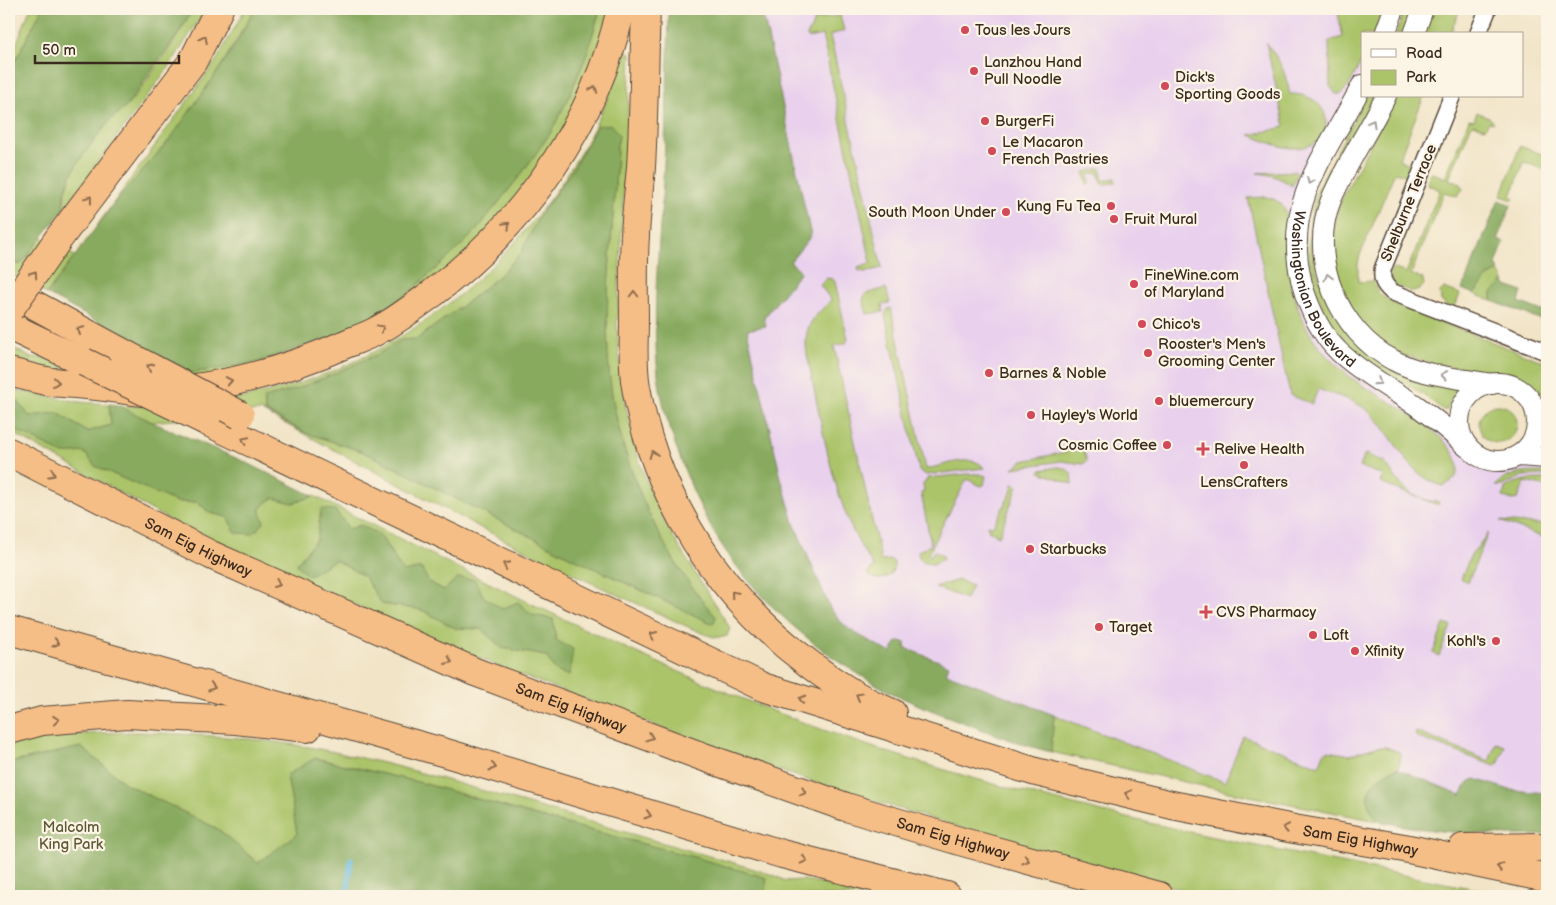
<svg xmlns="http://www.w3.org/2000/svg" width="1556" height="905" font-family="'Balsamiq Sans',sans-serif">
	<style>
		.built { fill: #e9d1ed }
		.green { fill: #abc46a; stroke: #737744; fill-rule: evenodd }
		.forest { fill: #88aa5e; stroke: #626a3e }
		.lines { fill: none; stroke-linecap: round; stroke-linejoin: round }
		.stream { stroke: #5eb8db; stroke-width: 5.5 }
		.minor-casing { stroke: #564637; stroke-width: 19 }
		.tertiary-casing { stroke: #564637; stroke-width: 22 }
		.motorway-casing { stroke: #564637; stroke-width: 30 }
		.minor { stroke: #fff; stroke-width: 16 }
		.tertiary { stroke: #fff; stroke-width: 20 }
		.motorway { stroke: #f6be87; stroke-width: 28 }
		.motorway-bridge-casing { stroke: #564637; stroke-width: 30; stroke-linecap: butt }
		.motorway-bridge { stroke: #f6be87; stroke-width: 28 }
		.oneway { stroke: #8f6d4d }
		.oneway2 { stroke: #a79f9a }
		.poi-dot { fill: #d1495b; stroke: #fcf5e5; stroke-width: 2 }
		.labels { text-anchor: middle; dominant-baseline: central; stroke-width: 4.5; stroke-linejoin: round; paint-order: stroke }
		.poi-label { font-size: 15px; fill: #3b2a1e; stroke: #fcf5e5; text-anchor: start }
		.street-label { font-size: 15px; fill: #3b2a1e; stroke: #fcf5e5 }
		.park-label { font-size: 15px; fill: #5d5835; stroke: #fcf5e5 }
	</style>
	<rect width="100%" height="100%" fill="#fcf5e5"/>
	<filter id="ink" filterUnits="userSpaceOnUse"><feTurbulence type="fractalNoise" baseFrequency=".02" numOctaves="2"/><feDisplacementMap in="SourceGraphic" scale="10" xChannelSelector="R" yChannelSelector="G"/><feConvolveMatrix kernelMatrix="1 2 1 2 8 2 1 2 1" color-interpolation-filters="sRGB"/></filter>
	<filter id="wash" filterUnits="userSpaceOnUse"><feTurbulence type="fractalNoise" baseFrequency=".0096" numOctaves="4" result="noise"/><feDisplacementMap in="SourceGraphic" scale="20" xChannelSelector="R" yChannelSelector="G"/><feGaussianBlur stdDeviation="1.12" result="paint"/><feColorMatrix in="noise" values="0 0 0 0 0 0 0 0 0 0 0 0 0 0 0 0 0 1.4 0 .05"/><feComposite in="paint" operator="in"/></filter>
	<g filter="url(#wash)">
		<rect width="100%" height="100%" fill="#f1e4c7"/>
		<path class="built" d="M724 9H1392L1382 34H1362V79L1298 210 1316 325 1446 429 1475 455 1485 460 1497 463 1547 459V825L1463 823 1233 787 1035 741 811 623 751 471Z"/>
		<path class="green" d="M30 9H42L15 61 9 80V63Z
			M193 9H206L169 67 63 210C65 176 87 144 110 120 116 114 123 111 128 105 152 75 175 42 193 9Z
			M245 9H254C230 54 202 97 171 138 148 168 121 193 99 223L216 61Z
			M600 9H609C604 28 599 47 592 65 540 204 426 317 283 360 258 367 233 374 207 377 141 385 73 379 9 364V345L31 358 143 347 192 373 253 363 324 344 372 320 407 294 475 232 522 173 551 132 568 99 587 54Z
			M1337 9H1383L1374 34H1362V60L1349 86 1341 94H1336L1330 86 1329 41 1343 37Z
			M1405 9H1413L1403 34H1396Z
			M1432 9H1460L1450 34H1424Z
			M840 15 844 31 830 35 882 268 865 272 859 271 858 268 871 263 822 35 808 38 807 36 815 20Z
			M1266 43C1281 61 1285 72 1290 94 1337 93 1339 151 1291 148 1277 147 1263 140 1250 135L1285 127Z
			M624 51 631 53 617 324C620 388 631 452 659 510 679 551 706 589 730 628L727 636C716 640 705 634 695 630L583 579 483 529 261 411 152 422 117 405C287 418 446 339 547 203 582 156 608 107 624 51ZM597 126 619 136 617 146C615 217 604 288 608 358 613 449 656 550 716 617L713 624 579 561 380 460 361 451 306 433 265 412 264 398 296 389 331 375 378 354 401 340 417 339 470 300 500 275 521 253 539 216 573 169Z
			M1366 96H1374L1335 166 1320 200 1315 217 1313 248 1316 269 1332 311 1453 385 1456 389 1447 410H1443C1432 401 1421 393 1409 386 1397 378 1382 372 1370 363 1313 319 1297 258 1317 190Z
			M1396 96H1424L1399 159 1411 165 1412 168 1408 176 1395 172 1360 255 1358 264V282L1373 281 1379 294 1396 305 1547 363V397L1527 382 1515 375 1434 364 1405 355 1380 340 1364 326 1343 295 1333 257 1332 243 1334 220 1342 198Z
			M1477 112 1490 118 1494 123 1489 122 1485 128 1472 124 1449 179 1461 184 1463 189 1457 196 1444 192 1411 274 1423 279 1424 285 1419 290 1413 292 1394 285 1390 276 1391 271 1393 268 1406 273 1440 190 1427 184 1429 175 1433 173 1445 178 1469 119 1474 120Z
			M1520 146 1547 156V171L1524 162 1511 196 1514 198 1513 200 1501 196Z
			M1101 168 1103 181 1115 178 1116 182 1102 185 1098 172 1088 175 1090 183 1087 184 1084 172Z
			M1295 171 1298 173 1292 186C1281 178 1271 174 1257 173Z
			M1265 197C1274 198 1282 202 1285 211 1289 223 1286 237 1287 249 1289 288 1300 327 1327 356 1337 366 1348 376 1359 383 1385 401 1460 435 1458 470 1457 479 1450 483 1443 486 1405 476 1395 433 1368 411 1354 399 1335 396 1318 389L1312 404 1290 395 1248 198Z
			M41 237 75 256 47 294 9 273V263L21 264Z
			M1499 271 1504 281 1492 293V301L1474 294 1489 276Z
			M827 278 833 279 835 282 848 339 846 343 834 346 881 561 891 560 894 562C895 578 879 584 867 574L874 566C834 517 821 417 807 355 803 326 812 319 831 300L820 285Z
			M886 288 890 303 882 305 883 312 867 314 863 300 865 294Z
			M1444 288 1460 294 1455 307 1451 308 1441 301 1440 292Z
			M891 308 926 469C940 467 974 452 984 468L926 475 919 470 885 315 888 309Z
			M9 389 80 402 109 404 111 425 87 432 58 413 29 416 11 392 9 394Z
			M1479 424a19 19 0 1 1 38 0a19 19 0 1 1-38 0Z
			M9 423 12 428 63 454 84 452 95 466 176 502H197L210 513 227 517 259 508 273 498 293 503 314 496C500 588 686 686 884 751 1089 818 1301 855 1512 896H1207L1025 847 847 793 747 760 515 673 409 629 177 524 9 431ZM380 535 403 572 429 582 444 590 484 597 502 609 518 602 532 615 553 619 556 641V671L546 656 502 648 481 629 455 628 422 610 382 604 364 576 335 560 296 564 317 539Z
			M1083 448 1087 461 1083 464 1062 461 1013 468 1023 461Z
			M1365 454 1384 462 1403 487 1413 495 1429 501 1439 502 1438 505 1380 483 1383 475 1360 467Z
			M1057 467C1068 467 1075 474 1072 484L1040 472 1041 470Z
			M1547 472V475L1523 476 1502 486H1496C1508 471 1530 472 1547 472Z
			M967 474H980L986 476 984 485 981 486 967 479 932 545 933 546 928 554 931 556 934 551 942 555 943 559 934 564C925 564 918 560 918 551L931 545 921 493 924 492 923 484 928 478Z
			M1547 479V487L1525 482 1518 499 1512 500 1503 497 1505 488C1519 479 1531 479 1547 479Z
			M1013 484 1018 486 999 536 989 531 987 525 993 526 1011 493Z
			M1500 521 1547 525V539Z
			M1488 533 1468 582 1461 579 1470 557Z
			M959 580 972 586 966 599 935 587Z
			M1444 624 1451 626 1439 656 1433 653Z
			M1054 715 1225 782 1243 736 1319 766 1324 753 1328 751 1350 755 1376 747H1386L1399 752 1401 756 1399 767 1389 771 1368 804 1378 821 1229 792 1051 752Z
			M139 732C204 735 270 738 334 752 400 765 463 785 528 804 598 824 668 845 738 864L776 876 785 881 804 880 816 882 866 896H765L766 878 694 857 543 818 426 784 315 758 287 775 297 834 311 872 9 896 225 835 218 829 126 784 81 747 9 763V746C51 734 95 733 139 732Z
			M1416 732 1489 761 1496 743 1505 746 1498 764 1495 766 1419 738 1415 735Z"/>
		<path class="forest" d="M42 9H193L178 34 126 107 111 119 87 150 71 173 64 196 63 210 21 264 9 263V80L15 61Z
			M254 9H600L587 54 568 99 551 132 522 173 475 232 446 260 407 294 372 320 350 332 253 363 192 373 47 294 114 203 171 138 222 65 237 42Z
			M669 9H761L765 23 811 236 790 262 799 269 800 273 764 318 766 326 747 330 781 478 795 526 830 608 839 620 850 630 891 653 896 643 900 641 906 643 905 648 949 665 946 673 1054 715 1051 752C1019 744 988 732 957 720 927 709 897 697 870 681 812 647 758 601 721 544 706 521 695 496 685 471 673 440 662 408 658 375 652 317 658 257 662 199 666 136 668 72 669 9Z
			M610 124 619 135 617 146C615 217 604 288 608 358 613 449 656 550 716 617L713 624 579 561 380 460 361 451 306 433 265 411 264 398 296 389 331 375 378 354 401 340 417 339 470 300 500 275 521 253 539 216 573 169 597 126Z
			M1499 200 1511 205 1498 240 1504 242 1496 264 1499 271 1489 276 1474 294 1462 289Z
			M1504 281 1505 285 1522 292 1519 302 1547 313V322L1492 301V293Z
			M11 392 29 416 58 413 87 432 111 425 109 404 117 405 152 422 243 461 314 496 293 503 273 498 260 508 264 522 253 534 236 533 227 517 210 513 197 502H176L95 466 84 452 63 454 12 428 9 423V394Z
			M321 509 335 510 349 529 361 525 380 535 403 572 421 568 429 582 444 590 457 578 474 579 484 597 502 609 518 602 532 615 553 619 556 640 573 649 569 676 556 671 546 656 502 648 481 629 455 628 422 610 382 604 364 576 335 560 308 576 296 564 317 539Z
			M81 747 126 784 218 829 258 863 297 834 287 775 315 758 426 784 543 818 694 857 767 878 765 896H9V763Z
			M1399 767 1398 769 1461 795 1468 782 1475 779 1510 790 1547 793V835C1490 836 1434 833 1378 821 1375 816 1369 809 1368 803 1365 784 1383 773 1399 767Z"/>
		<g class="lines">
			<path class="stream" d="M347 896 351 859"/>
		</g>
	</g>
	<g filter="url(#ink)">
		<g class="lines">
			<g class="minor-casing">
				<path id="minor" d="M1478 34 1488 9
					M1452 96 1383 268C1381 279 1383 284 1392 292L1547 352"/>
			</g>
			<g class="tertiary-casing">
				<g id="tertiary">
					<path d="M1385 34 1394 9"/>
					<path d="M1414 34 1423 9"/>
					<path id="s1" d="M1362 85C1326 156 1277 207 1305 294 1313 317 1325 341 1345 357 1367 376 1393 390 1417 406 1435 419 1451 432 1467 447"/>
					<path d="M1386 96C1369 131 1346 164 1331 200 1307 258 1339 332 1393 360 1422 376 1460 378 1492 384"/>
					<circle cx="1498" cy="422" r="39"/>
					<path d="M1517 456 1547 458"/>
				</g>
			</g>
			<g class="motorway-casing">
				<g id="motorway">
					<path d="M646 9C644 62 644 115 641 167 639 190 636 213 635 236 633 265 634 293 634 322 634 343 632 366 636 387 655 498 719 596 808 663 834 683 862 701 892 713"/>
					<path d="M59 238 193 61 219 9"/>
					<path d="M9 291 123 353"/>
					<path d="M9 326 84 362"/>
					<path d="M9 372C23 375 37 380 52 382 71 384 91 385 111 388 123 389 135 392 147 392 216 390 285 371 348 343 358 339 370 335 380 329 399 319 416 305 433 293 526 222 595 123 621 9"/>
					<path id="s2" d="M206 421 763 687 1036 772 1172 805 1294 829 1404 848 1547 878"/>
					<path id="s3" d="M9 452 211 555 475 672 701 756 846 807 963 842 1159 896"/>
					<path d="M9 630 446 753 782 854 947 896"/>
					<path d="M9 730 42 721 127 714 236 720 307 728"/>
					<path d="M1463 848 1547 847"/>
				</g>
			</g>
			<use href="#minor" class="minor"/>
			<use href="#tertiary" class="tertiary"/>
			<use href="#motorway" class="motorway"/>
			<g class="motorway-bridge-casing">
				<path id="motorway-bridge" d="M9 310 59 238
					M123 353 240 415
					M84 362 206 421"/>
			</g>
			<use href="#motorway-bridge" class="motorway-bridge"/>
		</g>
		<defs><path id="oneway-chevron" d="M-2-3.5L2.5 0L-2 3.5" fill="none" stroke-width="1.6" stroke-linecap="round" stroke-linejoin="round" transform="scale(1.25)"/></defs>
		<g class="oneway">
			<use href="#oneway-chevron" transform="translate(204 39) rotate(-63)"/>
			<use href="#oneway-chevron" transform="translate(594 89) rotate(-69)"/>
			<use href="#oneway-chevron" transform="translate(89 199) rotate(-53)"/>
			<use href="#oneway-chevron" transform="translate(507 225) rotate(-47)"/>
			<use href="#oneway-chevron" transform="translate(34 274) rotate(-55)"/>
			<use href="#oneway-chevron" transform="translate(634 294) rotate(-90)"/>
			<use href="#oneway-chevron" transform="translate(381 328) rotate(-29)"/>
			<use href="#oneway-chevron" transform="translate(80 330) rotate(-152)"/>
			<use href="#oneway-chevron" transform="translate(150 367) rotate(-152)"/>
			<use href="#oneway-chevron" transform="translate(229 381) rotate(-10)"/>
			<use href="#oneway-chevron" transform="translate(56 382) rotate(6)"/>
			<use href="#oneway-chevron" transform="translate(245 440) rotate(-154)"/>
			<use href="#oneway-chevron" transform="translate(653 454) rotate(-108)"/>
			<use href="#oneway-chevron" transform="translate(52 474) rotate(27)"/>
			<use href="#oneway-chevron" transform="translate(506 565) rotate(-154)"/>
			<use href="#oneway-chevron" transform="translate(277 584) rotate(24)"/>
			<use href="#oneway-chevron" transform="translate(734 594) rotate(-131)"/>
			<use href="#oneway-chevron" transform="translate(653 635) rotate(-155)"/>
			<use href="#oneway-chevron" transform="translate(56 643) rotate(16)"/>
			<use href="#oneway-chevron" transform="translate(449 661) rotate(24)"/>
			<use href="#oneway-chevron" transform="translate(212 687) rotate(16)"/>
			<use href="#oneway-chevron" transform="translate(859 696) rotate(-151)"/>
			<use href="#oneway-chevron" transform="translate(802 699) rotate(-163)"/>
			<use href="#oneway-chevron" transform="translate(56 720) rotate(-5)"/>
			<use href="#oneway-chevron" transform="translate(650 737) rotate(21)"/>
			<use href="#oneway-chevron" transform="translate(493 767) rotate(17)"/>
			<use href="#oneway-chevron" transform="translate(803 792) rotate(19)"/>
			<use href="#oneway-chevron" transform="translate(1128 794) rotate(-166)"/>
			<use href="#oneway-chevron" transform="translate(648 815) rotate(17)"/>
			<use href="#oneway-chevron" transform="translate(1286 828) rotate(-169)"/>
			<use href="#oneway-chevron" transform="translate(804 860) rotate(14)"/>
			<use href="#oneway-chevron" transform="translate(1026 860) rotate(16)"/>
			<use href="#oneway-chevron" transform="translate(1500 867) rotate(-168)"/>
		</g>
		<g class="oneway2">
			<use href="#oneway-chevron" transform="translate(1372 123) rotate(-61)"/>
			<use href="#oneway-chevron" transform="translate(1310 181) rotate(114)"/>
			<use href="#oneway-chevron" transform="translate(1328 277) rotate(-105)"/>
			<use href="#oneway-chevron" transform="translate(1444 375) rotate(-170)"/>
			<use href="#oneway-chevron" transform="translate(1378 382) rotate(33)"/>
		</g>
	</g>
	<g class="poi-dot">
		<circle cx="965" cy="30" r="5"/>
		<circle cx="974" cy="71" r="5"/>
		<circle cx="1165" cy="86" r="5"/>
		<circle cx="985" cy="121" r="5"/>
		<circle cx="992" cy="151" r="5"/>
		<circle cx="1111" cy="206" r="5"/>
		<circle cx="1006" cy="212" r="5"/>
		<circle cx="1114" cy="219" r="5"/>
		<circle cx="1134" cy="284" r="5"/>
		<circle cx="1142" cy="324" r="5"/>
		<circle cx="1148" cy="353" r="5"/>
		<circle cx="989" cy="373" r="5"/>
		<circle cx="1159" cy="401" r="5"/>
		<circle cx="1031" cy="415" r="5"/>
		<circle cx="1167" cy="445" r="5"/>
		<path d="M1200.5 441.5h5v5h5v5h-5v5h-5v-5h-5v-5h5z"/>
		<circle cx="1244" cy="465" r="5"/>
		<circle cx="1030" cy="549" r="5"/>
		<path d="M1203.5 604.5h5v5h5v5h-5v5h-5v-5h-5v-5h5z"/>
		<circle cx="1099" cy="627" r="5"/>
		<circle cx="1313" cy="635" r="5"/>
		<circle cx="1496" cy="641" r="5"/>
		<circle cx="1355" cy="651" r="5"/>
	</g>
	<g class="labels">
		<g class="poi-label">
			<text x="975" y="30">Tous les Jours</text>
			<text x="984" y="62">Lanzhou Hand<tspan x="984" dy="17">Pull Noodle</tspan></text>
			<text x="1175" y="77">Dick's<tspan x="1175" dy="17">Sporting Goods</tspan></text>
			<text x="995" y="121">BurgerFi</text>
			<text x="1002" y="142">Le Macaron<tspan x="1002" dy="17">French Pastries</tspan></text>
			<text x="1101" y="206" text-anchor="end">Kung Fu Tea</text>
			<text x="996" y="212" text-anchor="end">South Moon Under</text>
			<text x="1124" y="219">Fruit Mural</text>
			<text x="1144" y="275">FineWine.com<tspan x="1144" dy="17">of Maryland</tspan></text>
			<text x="1152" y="324">Chico's</text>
			<text x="1158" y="344">Rooster's Men's<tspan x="1158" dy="17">Grooming Center</tspan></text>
			<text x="999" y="373">Barnes &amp; Noble</text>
			<text x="1169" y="401">bluemercury</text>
			<text x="1041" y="415">Hayley's World</text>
			<text x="1157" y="445" text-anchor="end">Cosmic Coffee</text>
			<text x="1214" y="449">Relive Health</text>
			<text x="1244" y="482" text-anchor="middle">LensCrafters</text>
			<text x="1040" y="549">Starbucks</text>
			<text x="1216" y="612">CVS Pharmacy</text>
			<text x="1109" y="627">Target</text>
			<text x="1323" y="635">Loft</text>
			<text x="1486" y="641" text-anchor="end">Kohl's</text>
			<text x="1365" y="651">Xfinity</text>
		</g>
		<g class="street-label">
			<text transform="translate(1409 203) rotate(-68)">Shelburne Terrace</text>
			<text stroke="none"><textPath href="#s1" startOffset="226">Washingtonian Boulevard</textPath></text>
			<text stroke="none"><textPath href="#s3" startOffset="212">Sam Eig Highway</textPath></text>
			<text stroke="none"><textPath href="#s3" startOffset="618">Sam Eig Highway</textPath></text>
			<text stroke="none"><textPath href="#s3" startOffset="1022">Sam Eig Highway</textPath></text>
			<text stroke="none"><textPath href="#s2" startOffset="1235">Sam Eig Highway</textPath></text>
		</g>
		<g class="park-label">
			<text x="71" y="827">Malcolm<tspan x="71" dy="17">King Park</tspan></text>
		</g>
	</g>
	<rect width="1556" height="905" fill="none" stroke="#fcf5e5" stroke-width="30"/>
	<rect x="1361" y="32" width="162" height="65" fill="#fcf5e5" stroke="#afa495"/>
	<rect x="1371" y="49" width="25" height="8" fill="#ffffff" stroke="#afa495"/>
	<text x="1406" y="58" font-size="15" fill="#3b2a1e">Road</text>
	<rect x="1371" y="70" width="25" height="15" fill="#abc46a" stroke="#afa495"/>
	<text x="1406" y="82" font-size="15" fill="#3b2a1e">Park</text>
	<path d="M35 55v8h144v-8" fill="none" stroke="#3b2a1e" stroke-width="2.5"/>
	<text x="42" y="55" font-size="15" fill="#3b2a1e" stroke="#fcf5e5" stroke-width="4" paint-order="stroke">50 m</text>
</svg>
